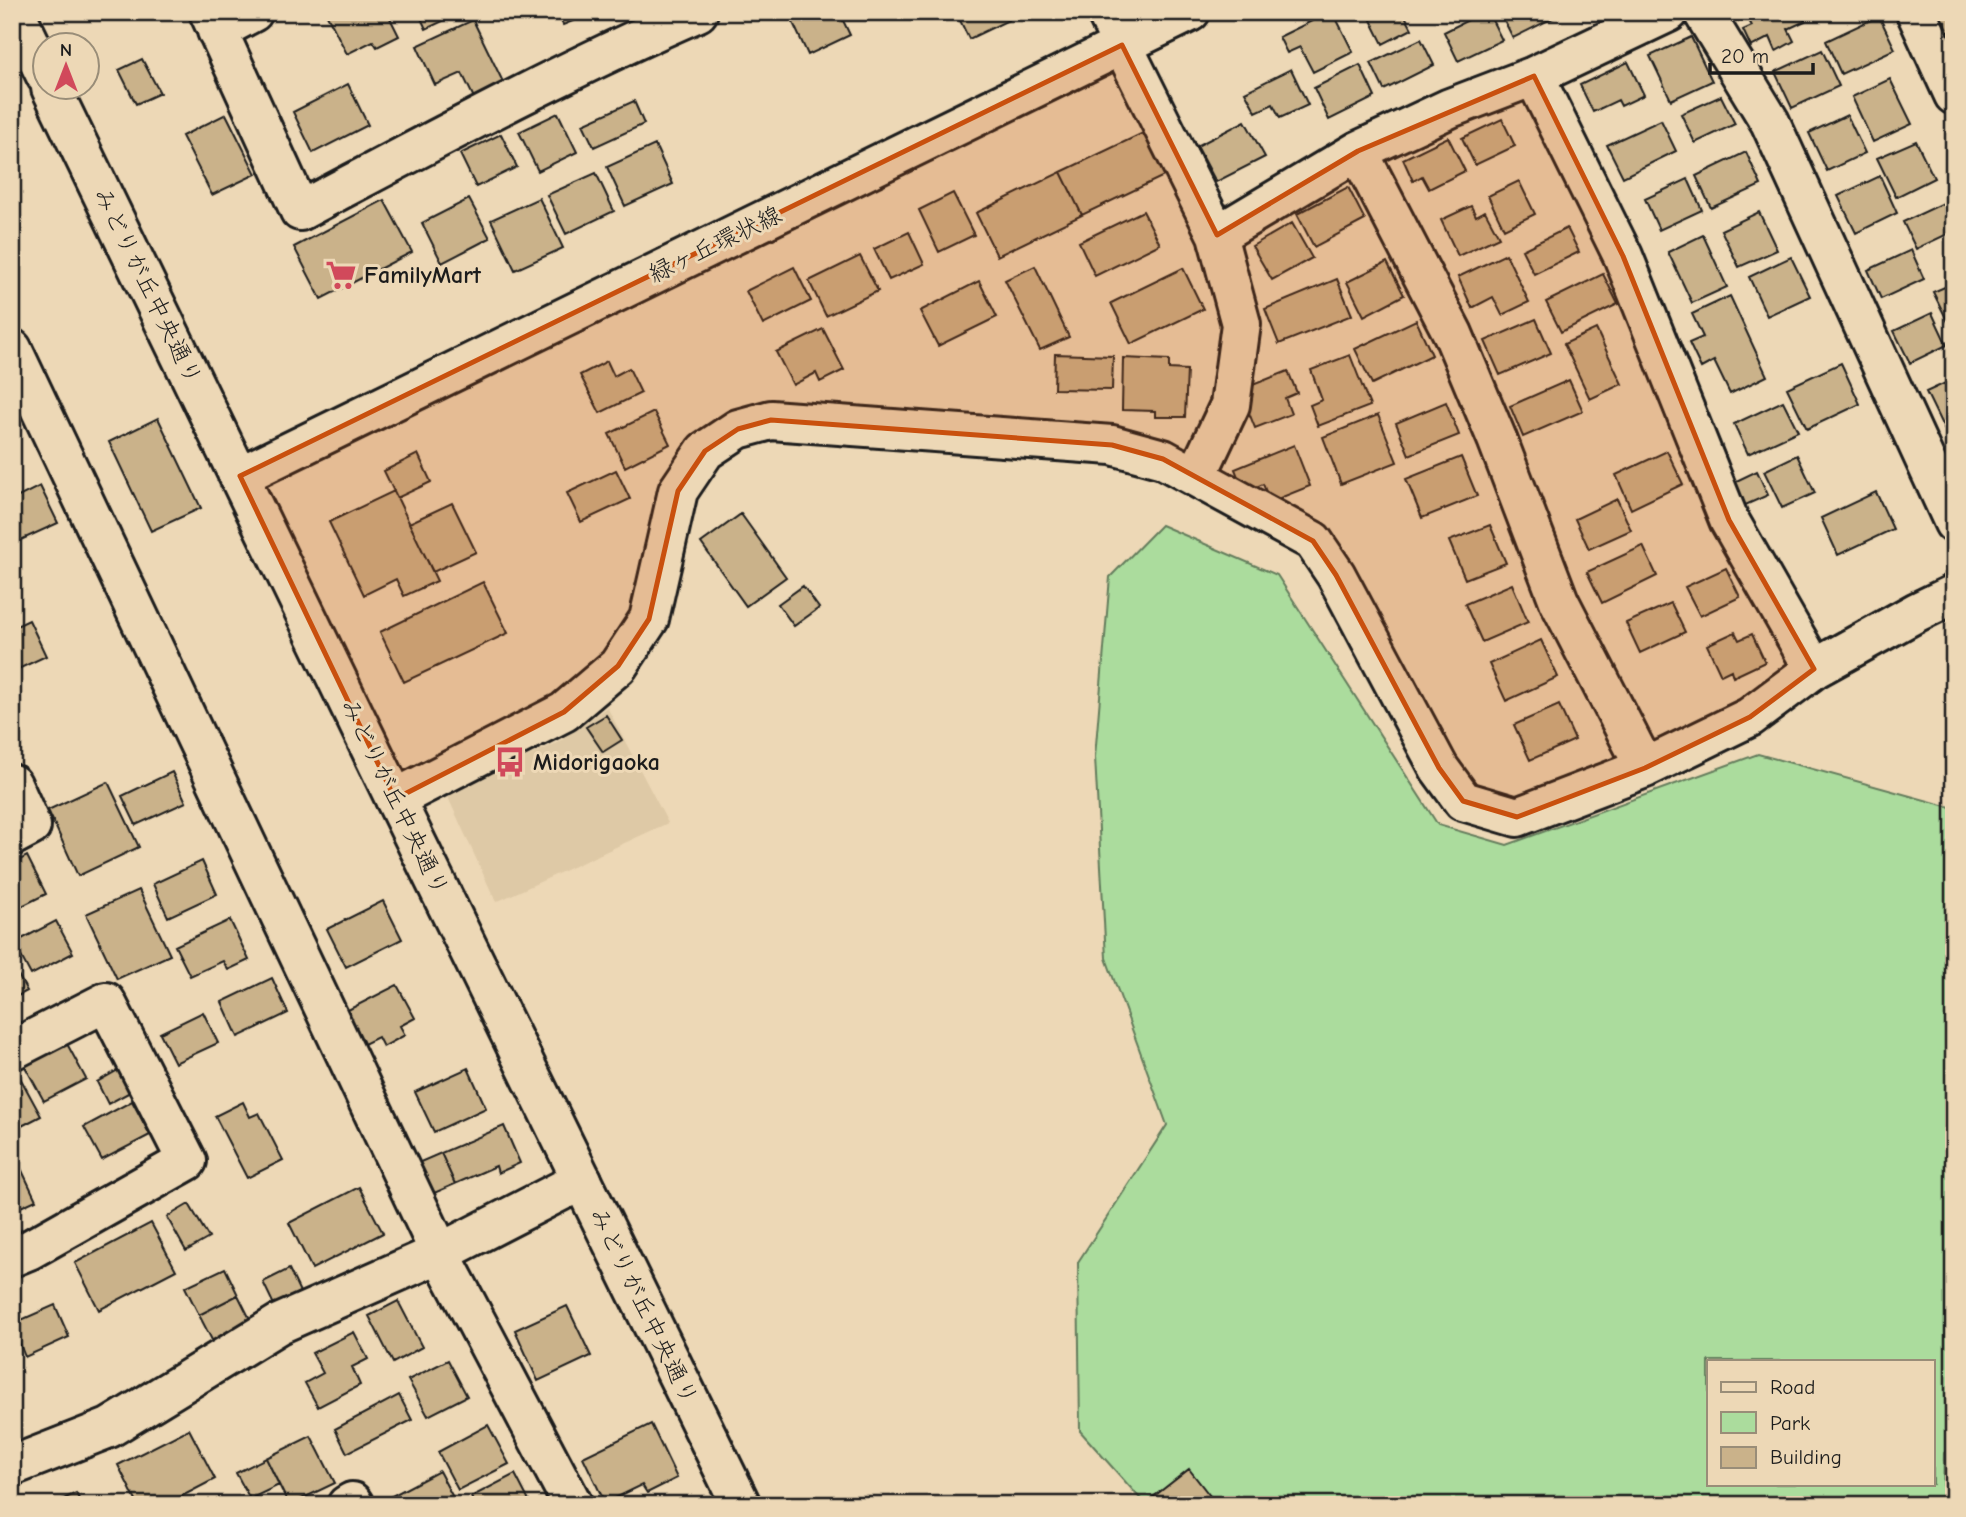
<svg xmlns="http://www.w3.org/2000/svg" width="1966" height="1517" font-family="'Comic Neue','Klee One',sans-serif">
	<style>
		.built { fill: #dec9a6 }
		.green { fill: #abdc9d; stroke: #647c5c; stroke-width: 2; fill-rule: evenodd }
		.building { fill: #cab28a; stroke: #1c1c1c; stroke-width: 2 }
		.lines { fill: none; stroke-linecap: round; stroke-linejoin: round }
		.street-casing { stroke: #1c1c1c; stroke-width: 44 }
		.secondary-casing { stroke: #1c1c1c; stroke-width: 44 }
		.street { stroke: #edd8b6; stroke-width: 38 }
		.secondary { stroke: #edd8b6; stroke-width: 38 }
		.marked { fill: #c9500e; fill-opacity: 0.2; stroke: #c9500e; stroke-width: 5; stroke-linejoin: round }
		.labels { text-anchor: middle; dominant-baseline: central; stroke-width: 6; stroke-linejoin: round; paint-order: stroke }
		.street-label { font-size: 24px; fill: #1c1c1c; stroke: #edd8b6 }
		.poi-label { font-size: 24px; font-weight: bold; fill: #1c1c1c; stroke: #edd8b6; text-anchor: start }
	</style>
	<rect width="100%" height="100%" fill="#edd8b6"/>
	<filter id="ink" filterUnits="userSpaceOnUse"><feTurbulence type="fractalNoise" baseFrequency=".0143" numOctaves="2"/><feDisplacementMap in="SourceGraphic" scale="14" xChannelSelector="R" yChannelSelector="G"/><feConvolveMatrix kernelMatrix="1 2 1 2 8 2 1 2 1" color-interpolation-filters="sRGB"/></filter>
	<g filter="url(#ink)">
		<path class="built" d="M607 707 668 823 496 902 446 793 559 742Z"/>
		<path class="green" d="M1161 525 1277 575 1438 825 1507 845 1758 754 1954 808V1446L1944 1453 1943 1505H1146L1080 1431 1078 1262 1167 1125 1106 958 1095 757 1110 577ZM1709 1361H1933V1484H1709Z"/>
		<path class="building" d="M332 12H387L399 36 377 47 373 41 347 54 327 15Z
			M418 12H462L426 29Z
			M557 12H595L563 25Z
			M788 12H839L850 35 808 55Z
			M956 12H1018L1019 15 969 39Z
			M1330 12H1333L1353 52 1313 72 1300 47 1287 53 1279 37Z
			M1367 12H1403L1412 29 1383 44Z
			M1484 12H1488L1502 40 1458 61 1444 32Z
			M1500 12H1556L1557 16 1513 38Z
			M1801 12 1805 21 1788 29 1794 41 1776 51 1770 37 1751 47 1743 30 1752 26 1745 13Z
			M1933 12H1954V29L1943 34Z
			M1879 16 1895 49 1841 74 1826 41Z
			M473 20 504 84 474 98 462 73 435 85 417 46Z
			M1691 37 1712 81 1671 100 1650 56Z
			M1421 39 1434 65 1384 90 1371 63Z
			M1822 50 1839 86 1792 108 1775 72Z
			M142 59 160 93 136 104 119 70Z
			M1628 62 1644 95 1621 106 1618 100 1593 112 1580 85Z
			M1360 65 1375 97 1329 120 1314 88Z
			M1291 69 1308 105 1280 118 1273 104 1256 112 1245 92Z
			M1890 79 1912 124 1873 142 1852 97Z
			M348 84 368 125 313 153 293 112Z
			M1721 96 1735 124 1695 143 1681 114Z
			M634 101 644 124 594 147 583 124Z
			M558 113 577 152 538 171 519 132Z
			M226 114 256 174 212 195 182 136Z
			M1847 115 1865 153 1827 171 1809 133Z
			M1502 119 1515 146 1475 165 1462 138Z
			M1661 120 1676 151 1623 177 1607 145Z
			M1245 121 1265 157 1216 182 1197 146Z
			M1145 132 1166 175 1082 215 1061 172Z
			M501 134 517 167 476 187 460 154Z
			M1448 137 1465 171 1429 189 1422 176 1413 181 1403 159Z
			M1916 141 1934 178 1896 197 1877 158Z
			M655 145 673 184 625 206 607 167Z
			M1746 152 1761 185 1711 208 1696 176Z
			M1061 172 1082 215 997 256 976 213Z
			M596 173 614 211 566 234 547 195Z
			M1880 176 1897 213 1856 233 1838 196Z
			M1688 179 1702 210 1659 230 1645 199Z
			M1519 181 1535 214 1504 229 1488 196Z
			M1348 187 1365 220 1314 247 1297 214Z
			M953 193 974 235 939 252 919 210Z
			M539 198 563 248 515 270 491 220Z
			M469 199 490 238 442 263 422 223Z
			M1952 199 1954 231 1916 249 1903 222Z
			M384 200 412 252 321 299 294 247Z
			M1471 206 1476 216 1485 211 1499 237 1458 256 1441 220Z
			M1143 211 1160 244 1095 276 1079 242Z
			M1759 212 1777 250 1739 267 1721 230Z
			M1292 223 1312 258 1272 280 1252 246Z
			M1567 228 1579 252 1534 274 1522 250Z
			M909 232 924 264 889 280 874 249Z
			M1703 235 1727 287 1692 303 1668 252Z
			M1911 250 1924 279 1881 299 1868 270Z
			M1506 254 1529 302 1502 315 1493 297 1472 308 1458 277Z
			M860 256 878 291 826 316 809 281Z
			M1791 257 1810 296 1767 316 1749 277Z
			M1387 262 1404 295 1364 316 1347 282Z
			M1035 266 1069 337 1040 350 1005 280Z
			M794 267 811 301 763 325 746 291Z
			M1183 268 1203 309 1131 344 1111 303Z
			M1603 274 1618 304 1561 332 1546 302Z
			M1337 279 1352 315 1279 344 1265 309Z
			M979 281 997 317 938 346 920 311Z
			M1954 283V324L1950 326 1933 292Z
			M1730 296 1767 376 1730 394 1714 361 1701 368 1689 343 1703 337 1692 314Z
			M1932 313 1947 345 1910 363 1894 331Z
			M1536 319 1551 353 1500 375 1485 341Z
			M1416 320 1432 355 1372 384 1355 349Z
			M823 329 844 370 820 382 816 373 793 385 776 352Z
			M1596 329 1622 384 1590 399 1564 344Z
			M1055 354 1113 356 1112 390 1054 389Z
			M1350 355 1370 406 1318 426 1310 405 1322 400 1311 370Z
			M1123 358 1169 360V369L1187 370 1185 417H1155V411L1122 410Z
			M607 361 614 376 629 368 641 393 600 413 580 375Z
			M1841 363 1860 404 1807 429 1787 388Z
			M1288 371 1297 393 1285 398 1291 414 1255 428 1240 390Z
			M1954 379V425L1944 429 1926 392Z
			M1569 380 1583 411 1523 437 1510 406Z
			M1783 401 1798 431 1748 454 1734 424Z
			M1446 402 1459 435 1409 455 1396 423Z
			M654 412 670 444 625 467 609 434Z
			M1378 415 1397 462 1341 484 1323 437Z
			M158 418 201 508 151 531 109 442Z
			M1294 445 1310 486 1270 502 1263 484 1244 492 1235 469Z
			M1667 451 1683 484 1631 509 1616 475Z
			M418 454 431 482 397 498 384 471Z
			M1797 455 1815 493 1782 508 1764 471Z
			M1461 457 1477 496 1422 518 1406 479Z
			M616 470 630 499 581 522 567 493Z
			M1757 471 1768 495 1741 507 1730 484Z
			M40 486 58 523 12 544V500Z
			M394 491 437 581 404 596 396 579 364 595 329 522Z
			M1876 492 1893 529 1838 555 1821 518Z
			M1617 499 1631 530 1589 549 1575 519Z
			M452 503 476 552 433 572 409 523Z
			M741 514 786 577 746 606 701 543Z
			M1490 525 1506 563 1465 579 1449 541Z
			M1643 546 1657 576 1602 603 1587 572Z
			M1726 568 1740 597 1700 616 1685 587Z
			M483 582 508 633 404 682 380 632Z
			M1512 584 1528 622 1482 642 1465 604Z
			M803 586 819 608 794 626 778 604Z
			M1671 603 1685 632 1640 653 1626 623Z
			M29 620 46 656 12 672V628Z
			M1735 632 1739 640 1752 634 1765 662 1733 677 1731 670 1721 675 1707 645Z
			M1541 640 1558 677 1506 701 1489 664Z
			M1559 705 1575 740 1530 760 1514 725Z
			M606 715 622 740 603 752 586 727Z
			M172 772 186 802 136 825 122 796Z
			M108 782 139 847 78 876 48 810Z
			M27 856 46 894 12 911V864Z
			M202 861 217 894 168 917 153 884Z
			M139 890 170 955 117 979 86 914Z
			M383 901 402 939 346 967 327 929Z
			M230 920 249 960 228 970 223 961 190 976 175 946Z
			M56 921 73 953 31 975 14 943Z
			M12 964 27 991 12 999Z
			M272 978 288 1013 238 1037 222 1002Z
			M397 985 415 1018 400 1026 405 1035 383 1047 378 1037 360 1046 342 1013Z
			M203 1012 218 1043 175 1063 160 1033Z
			M65 1040 86 1079 44 1101 23 1063Z
			M468 1068 486 1108 434 1132 415 1092Z
			M120 1069 132 1091 108 1104 97 1082Z
			M17 1072 41 1116 12 1131V1075Z
			M132 1101 150 1135 102 1160 84 1127Z
			M243 1102 250 1117 259 1113 283 1160 247 1178 215 1116Z
			M504 1126 520 1163 498 1173 496 1166 455 1184 441 1153Z
			M441 1153 455 1184 425 1197 411 1166Z
			M18 1162 36 1200 12 1211V1165Z
			M359 1187 383 1233 312 1269 289 1223Z
			M189 1204 209 1238 186 1251 167 1217Z
			M151 1223 176 1270 99 1310 75 1263Z
			M225 1268 238 1295 199 1315 185 1287Z
			M289 1269 300 1292 274 1305 263 1282Z
			M238 1295 253 1325 214 1344 199 1315Z
			M398 1301 422 1347 393 1363 369 1316Z
			M55 1305 69 1337 25 1357 12 1324Z
			M567 1306 591 1356 538 1381 515 1330Z
			M354 1332 368 1359 352 1367 360 1385 318 1407 305 1383 323 1373 312 1353Z
			M448 1360 467 1396 428 1416 408 1380Z
			M399 1395 412 1420 347 1453 335 1429Z
			M651 1424 677 1478 647 1493 642 1485 605 1503 583 1457Z
			M488 1425 509 1464 458 1490 438 1452Z
			M189 1429 215 1479 165 1505H138L118 1465Z
			M311 1436 335 1483 289 1505 266 1458Z
			M266 1458 279 1485 250 1499 236 1473Z
			M1189 1469 1217 1505H1143Z
			M439 1471 457 1505H394L390 1497Z
			M515 1474 531 1505H475L471 1497Z
			M76 1493 82 1505H51Z"/>
		<g class="lines">
			<g class="street-casing">
				<path id="street" d="M209 12 300 211C431 142 562 71 698 12
					M1106 12 1217 235 1241 324 1230 405 1196 477
					M1703 12 1770 122 1954 523
					M1916 12 1954 95
					M217 31 253 12
					M1534 76 1623 256 1729 520 1814 669
					M1358 151 1453 334 1497 439 1559 601 1645 768
					M1217 235 1358 151 1450 108 1534 76 1669 12
					M12 349 440 1253 573 1505
					M12 784 31 826 12 836
					M395 799 564 712 618 666 649 619 678 491 705 451 738 429 771 420 1112 445 1163 459 1313 541 1336 575 1439 768 1463 801 1517 817 1645 768 1750 717 1814 669 1917 612 1954 594
					M12 1050 106 1002 187 1161 29 1250 12 1257
					M12 1466 109 1428 279 1324 440 1253 582 1180
					M347 1505 352 1502 354 1505"/>
			</g>
			<g class="secondary-casing">
				<path id="secondary" d="M15 12 46 76
					M51 88 395 799 741 1505
					M240 476 1190 12"/>
			</g>
			<use href="#street" class="street"/>
			<use href="#secondary" class="secondary"/>
		</g>
	</g>
	<path class="marked" d="M1122 45 1217 235 1358 151 1534 76 1623 256 1729 520 1814 669 1750 717 1645 768 1517 817 1463 801 1439 768 1336 575 1313 541 1163 459 1112 445 771 420 738 429 705 451 678 491 649 619 618 666 564 712 395 799 240 476Z"/>
	<defs>
		<g id="supermarket-bare" transform="scale(2.415)"><path d="M-6-5.5h2.5l.6 2H6L4.5 2H-2.5L-4.4-4H-6ZM-1.5 3.2a1.3 1.3 0 1 0 .1 0ZM3 3.2a1.3 1.3 0 1 0 .1 0Z" fill="#d1495b" stroke="#edd8b6" stroke-width="2.5" paint-order="stroke"/></g>
		<g id="bus-bare" transform="scale(2.415)"><path d="M-5-6H5V4H4V6H2V4H-2V6H-4V4H-5ZM-3.5-4V0h7V-4ZM-3.5 1.2v1.5H-2V1.2ZM2 1.2v1.5H3.5V1.2Z" fill="#d1495b" stroke="#edd8b6" stroke-width="2.5" paint-order="stroke"/></g>
	</defs>
	<g fill-rule="evenodd">
		<use href="#supermarket-bare" x="341" y="275"/>
		<use href="#bus-bare" x="510" y="762"/>
	</g>
	<g class="labels">
		<g class="street-label">
			<text transform="translate(715 244) rotate(-26)">緑ヶ丘環状線</text>
			<text transform="translate(148 286) rotate(64)">みどりが丘中央通り</text>
			<text transform="translate(395 797) rotate(64)">みどりが丘中央通り</text>
			<text transform="translate(644 1306) rotate(64)">みどりが丘中央通り</text>
		</g>
		<g class="poi-label">
			<text x="364" y="275">FamilyMart</text>
			<text x="533" y="762">Midorigaoka</text>
		</g>
	</g>
	<rect width="1966" height="1517" fill="none" stroke="#edd8b6" stroke-width="42"/>
	<rect x="21" y="21" width="1924" height="1475" fill="none" stroke="#1c1c1c" stroke-width="2.5" filter="url(#ink)"/>
	<rect x="1707" y="1360" width="228" height="126" fill="#edd8b6" stroke="#998d78" stroke-width="2"/>
	<rect x="1721" y="1382" width="35" height="10" fill="#edd8b6" stroke="#998d78" stroke-width="2"/>
	<text x="1770" y="1394" font-size="21" fill="#1c1c1c">Road</text>
	<rect x="1721" y="1412" width="35" height="21" fill="#abdc9d" stroke="#998d78" stroke-width="2"/>
	<text x="1770" y="1430" font-size="21" fill="#1c1c1c">Park</text>
	<rect x="1721" y="1447" width="35" height="21" fill="#cab28a" stroke="#998d78" stroke-width="2"/>
	<text x="1770" y="1464" font-size="21" fill="#1c1c1c">Building</text>
	<g transform="translate(66 66)"><circle r="33" fill="#edd8b6" stroke="#998d78" stroke-width="2"/>
	<path d="M0-5L12 26L0 18L-12 26Z" fill="#d1495b"/>
	<text y="-10" font-size="19" font-weight="bold" text-anchor="middle" fill="#1c1c1c">N</text>
	</g>
	<path d="M1710 63v10h103v-10" fill="none" stroke="#1c1c1c" stroke-width="3.5"/>
	<text x="1721" y="63" font-size="21" fill="#1c1c1c" stroke="#edd8b6" stroke-width="5" paint-order="stroke">20 m</text>
</svg>
